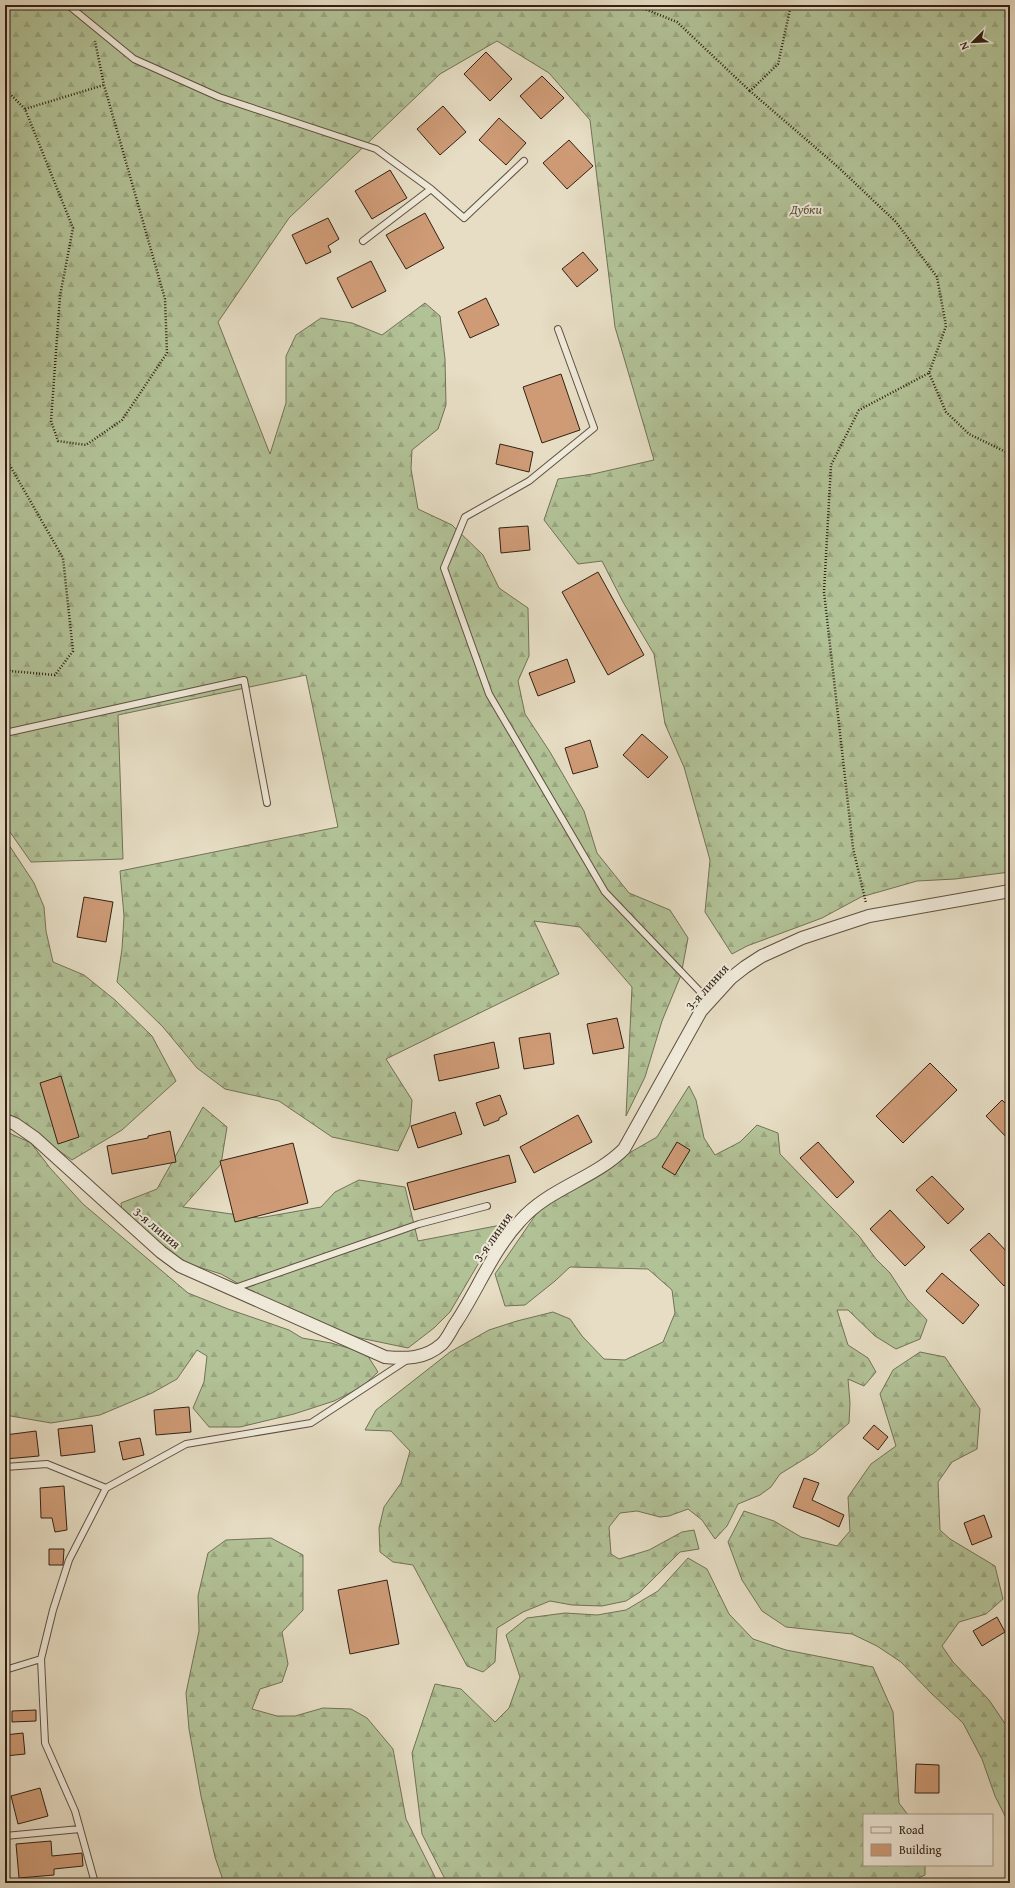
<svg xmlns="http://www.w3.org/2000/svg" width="1015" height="1888" font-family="'Gentium Book Plus',serif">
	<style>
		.forest { fill: url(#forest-firs); stroke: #727256 }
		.building { fill: #ce9b76; stroke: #322114 }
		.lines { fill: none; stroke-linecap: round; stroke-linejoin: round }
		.lane-casing { stroke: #5f5040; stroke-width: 8 }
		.street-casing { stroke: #5f5040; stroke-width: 14 }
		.path { stroke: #322114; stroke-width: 2.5; stroke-dasharray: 1 2; stroke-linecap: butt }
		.lane { stroke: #efe9d9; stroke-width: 6 }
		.street { stroke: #efe9d9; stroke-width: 12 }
		.labels { text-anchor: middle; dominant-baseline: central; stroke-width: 4; stroke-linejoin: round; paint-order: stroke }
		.park-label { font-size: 13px; font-style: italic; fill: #58513b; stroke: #efe9d9 }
		.street-label { font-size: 13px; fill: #322114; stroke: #efe9d9 }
	</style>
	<defs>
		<pattern id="forest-firs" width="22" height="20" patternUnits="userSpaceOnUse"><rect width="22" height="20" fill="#b2c297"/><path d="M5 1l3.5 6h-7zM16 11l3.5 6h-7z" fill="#9aa681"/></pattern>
	</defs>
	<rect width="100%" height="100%" fill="#e6ddc4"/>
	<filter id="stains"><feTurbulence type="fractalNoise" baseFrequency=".005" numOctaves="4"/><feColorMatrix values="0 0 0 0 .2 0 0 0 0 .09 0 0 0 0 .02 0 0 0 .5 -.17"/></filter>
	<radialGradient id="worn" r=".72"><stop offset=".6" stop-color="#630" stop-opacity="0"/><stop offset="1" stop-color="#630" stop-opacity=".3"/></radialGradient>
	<path class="forest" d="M5 5H1010V872L955 879 917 881 861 897 822 918 747 946 732 954 705 912 710 860 684 767 665 724 654 654 623 602 602 561 578 564 544 520 558 479 593 474 654 460 615 327 590 120 549 73 497 41 440 74 289 218 218 322 270 454 286 403V356L296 335 321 318 352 323 382 335 425 303 440 316 445 359 446 405 438 429 412 450 411 469 418 509 452 525 483 555 499 588 528 608 529 656 518 681 525 714 550 752 584 811 597 853 629 893 670 910 688 938 681 975 662 1021 645 1077 626 1116 632 987 580 927 534 921 559 974 386 1059 412 1100 410 1125 398 1151 332 1137 279 1101 225 1089 197 1068 163 1027 117 982 122 949 124 916 120 871 338 827 306 675 118 715 123 859 31 862 5 825Z
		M5 839 34 883 44 907 46 931 53 962 84 975 115 1000 152 1036 176 1081 122 1130 72 1160 5 1112Z
		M689 1086 696 1100 704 1138 715 1155 740 1142 757 1125 778 1133 780 1154 859 1236 876 1259 890 1273 907 1299 927 1320 920 1339 896 1349 875 1336 848 1310H837L848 1345 868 1358 876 1372 864 1386 848 1379 850 1403 849 1423 814 1453 780 1474 771 1487 760 1495 738 1504 727 1526 715 1539 702 1520 688 1509 669 1516 660 1517 637 1511 620 1513 609 1527 611 1554 619 1559 649 1550 682 1532 694 1530 699 1549 680 1552 640 1592 626 1601 602 1606 572 1605 550 1601 523 1612 497 1628 495 1662 483 1672 467 1666 413 1565 393 1562 380 1552 379 1528 384 1507 401 1483 410 1451 391 1431 365 1430 376 1410 450 1352 489 1330 517 1321 553 1312 570 1319 582 1336 604 1359 625 1360 663 1342 675 1313 672 1290 648 1269 570 1267 555 1281 525 1305 505 1306 495 1274 539 1210 603 1168 657 1137Z
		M203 1107 227 1127 221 1164 183 1207 259 1218 321 1207 335 1192 359 1180 405 1187 418 1241 501 1225 450 1312 434 1328 408 1348 360 1338 298 1317 221 1274 186 1263 122 1213 121 1203 157 1189Z
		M5 1131 31 1143 50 1168 83 1204 188 1293 228 1309 289 1330 302 1338 331 1343 366 1353 378 1372 362 1387 334 1401 294 1414 240 1427H209L193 1408 204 1382 207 1356 197 1350 177 1379 152 1393 100 1415 51 1423 5 1415Z
		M920 1352 945 1357 980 1409 977 1449 952 1462 938 1482 940 1530 950 1539 995 1566 1003 1599 986 1614 959 1622 942 1646 953 1662 989 1700 1010 1731V1826L995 1796 982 1759 963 1723 932 1694 901 1662 877 1646 852 1634 786 1627 762 1611 742 1580 728 1542 744 1511 774 1521 801 1537 837 1546 850 1531 848 1497 871 1464 896 1446 880 1394 893 1370Z
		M271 1538 303 1555V1610L282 1632 288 1664 282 1682 260 1689 252 1709 277 1716H295L323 1708 351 1709 367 1718 393 1749 406 1819 438 1883H224L215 1857 201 1796 189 1729 186 1693 199 1631 198 1596 208 1553 226 1540Z
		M688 1558 707 1569 729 1614 753 1639 786 1650 873 1667 893 1712 899 1803 908 1815H864V1865H925V1875L908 1883H447L422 1834 412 1753 435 1684 461 1689 495 1722 509 1708 520 1677 506 1635 527 1618 565 1613 597 1615 626 1610 658 1591Z"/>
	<path class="building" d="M486 52 512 79 490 101 464 74Z
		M542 76 564 98 541 119 520 96Z
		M443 106 466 132 440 155 417 129Z
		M499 118 526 143 506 165 479 140Z
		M569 140 593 166 567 189 543 163Z
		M390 170 407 198 372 219 355 191Z
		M425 213 444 248 406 269 386 235Z
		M328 218 339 239 328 246 331 252 306 264 292 235Z
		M583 252 598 270 577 287 562 269Z
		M371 261 386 291 352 308 337 278Z
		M486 298 499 325 470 338 458 312Z
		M561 374 580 430 542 443 523 387Z
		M500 444 533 452 529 472 496 464Z
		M528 526 530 550 501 553 499 528Z
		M598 572 644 655 608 675 562 592Z
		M567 659 575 682 538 696 529 673Z
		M642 734 668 757 648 778 623 755Z
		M590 740 598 767 573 774 565 748Z
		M84 897 113 902 106 942 77 937Z
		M617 1018 624 1048 593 1054 587 1024Z
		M550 1033 554 1064 524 1069 519 1038Z
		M494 1042 499 1068 439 1081 434 1055Z
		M930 1063 957 1090 903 1143 876 1116Z
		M61 1076 79 1137 58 1144 40 1083Z
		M500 1095 507 1114 499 1118V1120L484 1126 476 1103Z
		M1002 1100 1010 1108V1141L986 1116Z
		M455 1112 462 1134 418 1148 411 1126Z
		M578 1115 592 1142 534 1173 520 1147Z
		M170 1131 176 1162 112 1174 107 1146 148 1138V1136Z
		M677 1142 690 1150 675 1175 662 1167Z
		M818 1142 854 1182 837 1198 800 1158Z
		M293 1143 308 1203 235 1222 220 1161Z
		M509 1155 516 1182 414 1210 407 1183Z
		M932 1176 964 1209 948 1224 916 1190Z
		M890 1210 925 1247 905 1266 870 1229Z
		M989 1233 1010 1255V1280L1004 1286 970 1250Z
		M942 1273 979 1305 963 1324 926 1291Z
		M189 1407 191 1432 156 1435 154 1410Z
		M92 1425 95 1452 61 1456 58 1429Z
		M874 1425 888 1437 878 1450 863 1438Z
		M36 1431 39 1456 5 1459V1435Z
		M140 1438 144 1455 123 1460 119 1442Z
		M804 1478 819 1483 812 1500 844 1515 839 1527 819 1517 793 1507Z
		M64 1486 67 1530 55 1532 52 1518H41L40 1488Z
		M984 1515 992 1537 972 1545 964 1523Z
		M49 1549H64L63 1565H49Z
		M387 1580 399 1644 350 1654 338 1590Z
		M997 1617 1005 1632 982 1646 973 1631Z
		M36 1710V1721L12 1722V1711Z
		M23 1733 25 1754 5 1756V1735Z
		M916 1764 939 1765V1793H915Z
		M40 1788 48 1816 18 1824 11 1796Z
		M51 1841 52 1856 82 1853 83 1866 54 1869V1875L19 1878 16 1844Z"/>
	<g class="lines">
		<g class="lane-casing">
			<path id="lane" d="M68 5 134 59 219 97 376 149 431 189 363 241
				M431 189 464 218 524 161
				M558 329 594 428 529 481 465 517 444 568 489 694 605 892 710 1002
				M5 733 244 680 267 803
				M232 1289 419 1224 487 1206
				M5 1467 47 1464 106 1488
				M41 1659 45 1743 75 1811 95 1883
				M5 1670 41 1659 53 1610 69 1560 106 1488 186 1444 311 1423 407 1360
				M5 1836 80 1829"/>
		</g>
		<g class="street-casing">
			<path id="street" d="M5 1120 15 1124 35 1138 161 1252 180 1266 385 1357C406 1359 425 1359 442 1344 448 1338 452 1328 457 1321 478 1289 493 1250 520 1221 549 1188 594 1179 624 1149L701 1011 731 978 745 967 762 956 802 938 869 916 1010 891"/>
		</g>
		<path class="path" d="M635 5 677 22 750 91
			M791 5 778 64 750 91 838 167 896 222 937 277 946 326 929 373 859 410 831 465 824 592 853 848 866 903
			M5 89 25 109 73 228 60 296 51 421 58 441 86 445 122 420 167 353 165 299 104 85 95 41
			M25 109 104 85
			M929 373 946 412 969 434 1010 454
			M5 457 63 558 73 651 55 675 10 671 5 664"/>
		<use href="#lane" class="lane"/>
		<use href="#street" class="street"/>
	</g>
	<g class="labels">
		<g class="park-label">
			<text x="806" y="209">Дубки</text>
		</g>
		<g class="street-label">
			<text transform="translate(707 987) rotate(-48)">3-я линия</text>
			<text transform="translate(157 1228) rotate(40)">3-я линия</text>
			<text transform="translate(493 1237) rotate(-55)">3-я линия</text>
		</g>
	</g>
	<rect width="1015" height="1888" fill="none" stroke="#e6ddc4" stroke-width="20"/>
	<rect x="6" y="6" width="1003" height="1876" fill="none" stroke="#322114" stroke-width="2"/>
	<rect x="10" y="10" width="995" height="1868" fill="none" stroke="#322114"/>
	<rect x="863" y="1814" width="130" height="52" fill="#efe9d9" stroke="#a3998a"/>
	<rect x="871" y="1827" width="20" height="6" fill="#efe9d9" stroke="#a3998a"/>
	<text x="899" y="1834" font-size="12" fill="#322114">Road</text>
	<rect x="871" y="1844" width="20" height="12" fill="#ce9b76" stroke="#a3998a"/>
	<text x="899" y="1854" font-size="12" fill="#322114">Building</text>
	<g transform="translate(973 42) rotate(246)" stroke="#efe9d9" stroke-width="3" paint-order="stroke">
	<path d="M0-3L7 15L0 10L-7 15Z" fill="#322114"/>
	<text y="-6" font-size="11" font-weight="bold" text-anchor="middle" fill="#322114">N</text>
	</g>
	<rect width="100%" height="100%" filter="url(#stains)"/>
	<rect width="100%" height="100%" fill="url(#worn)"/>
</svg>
